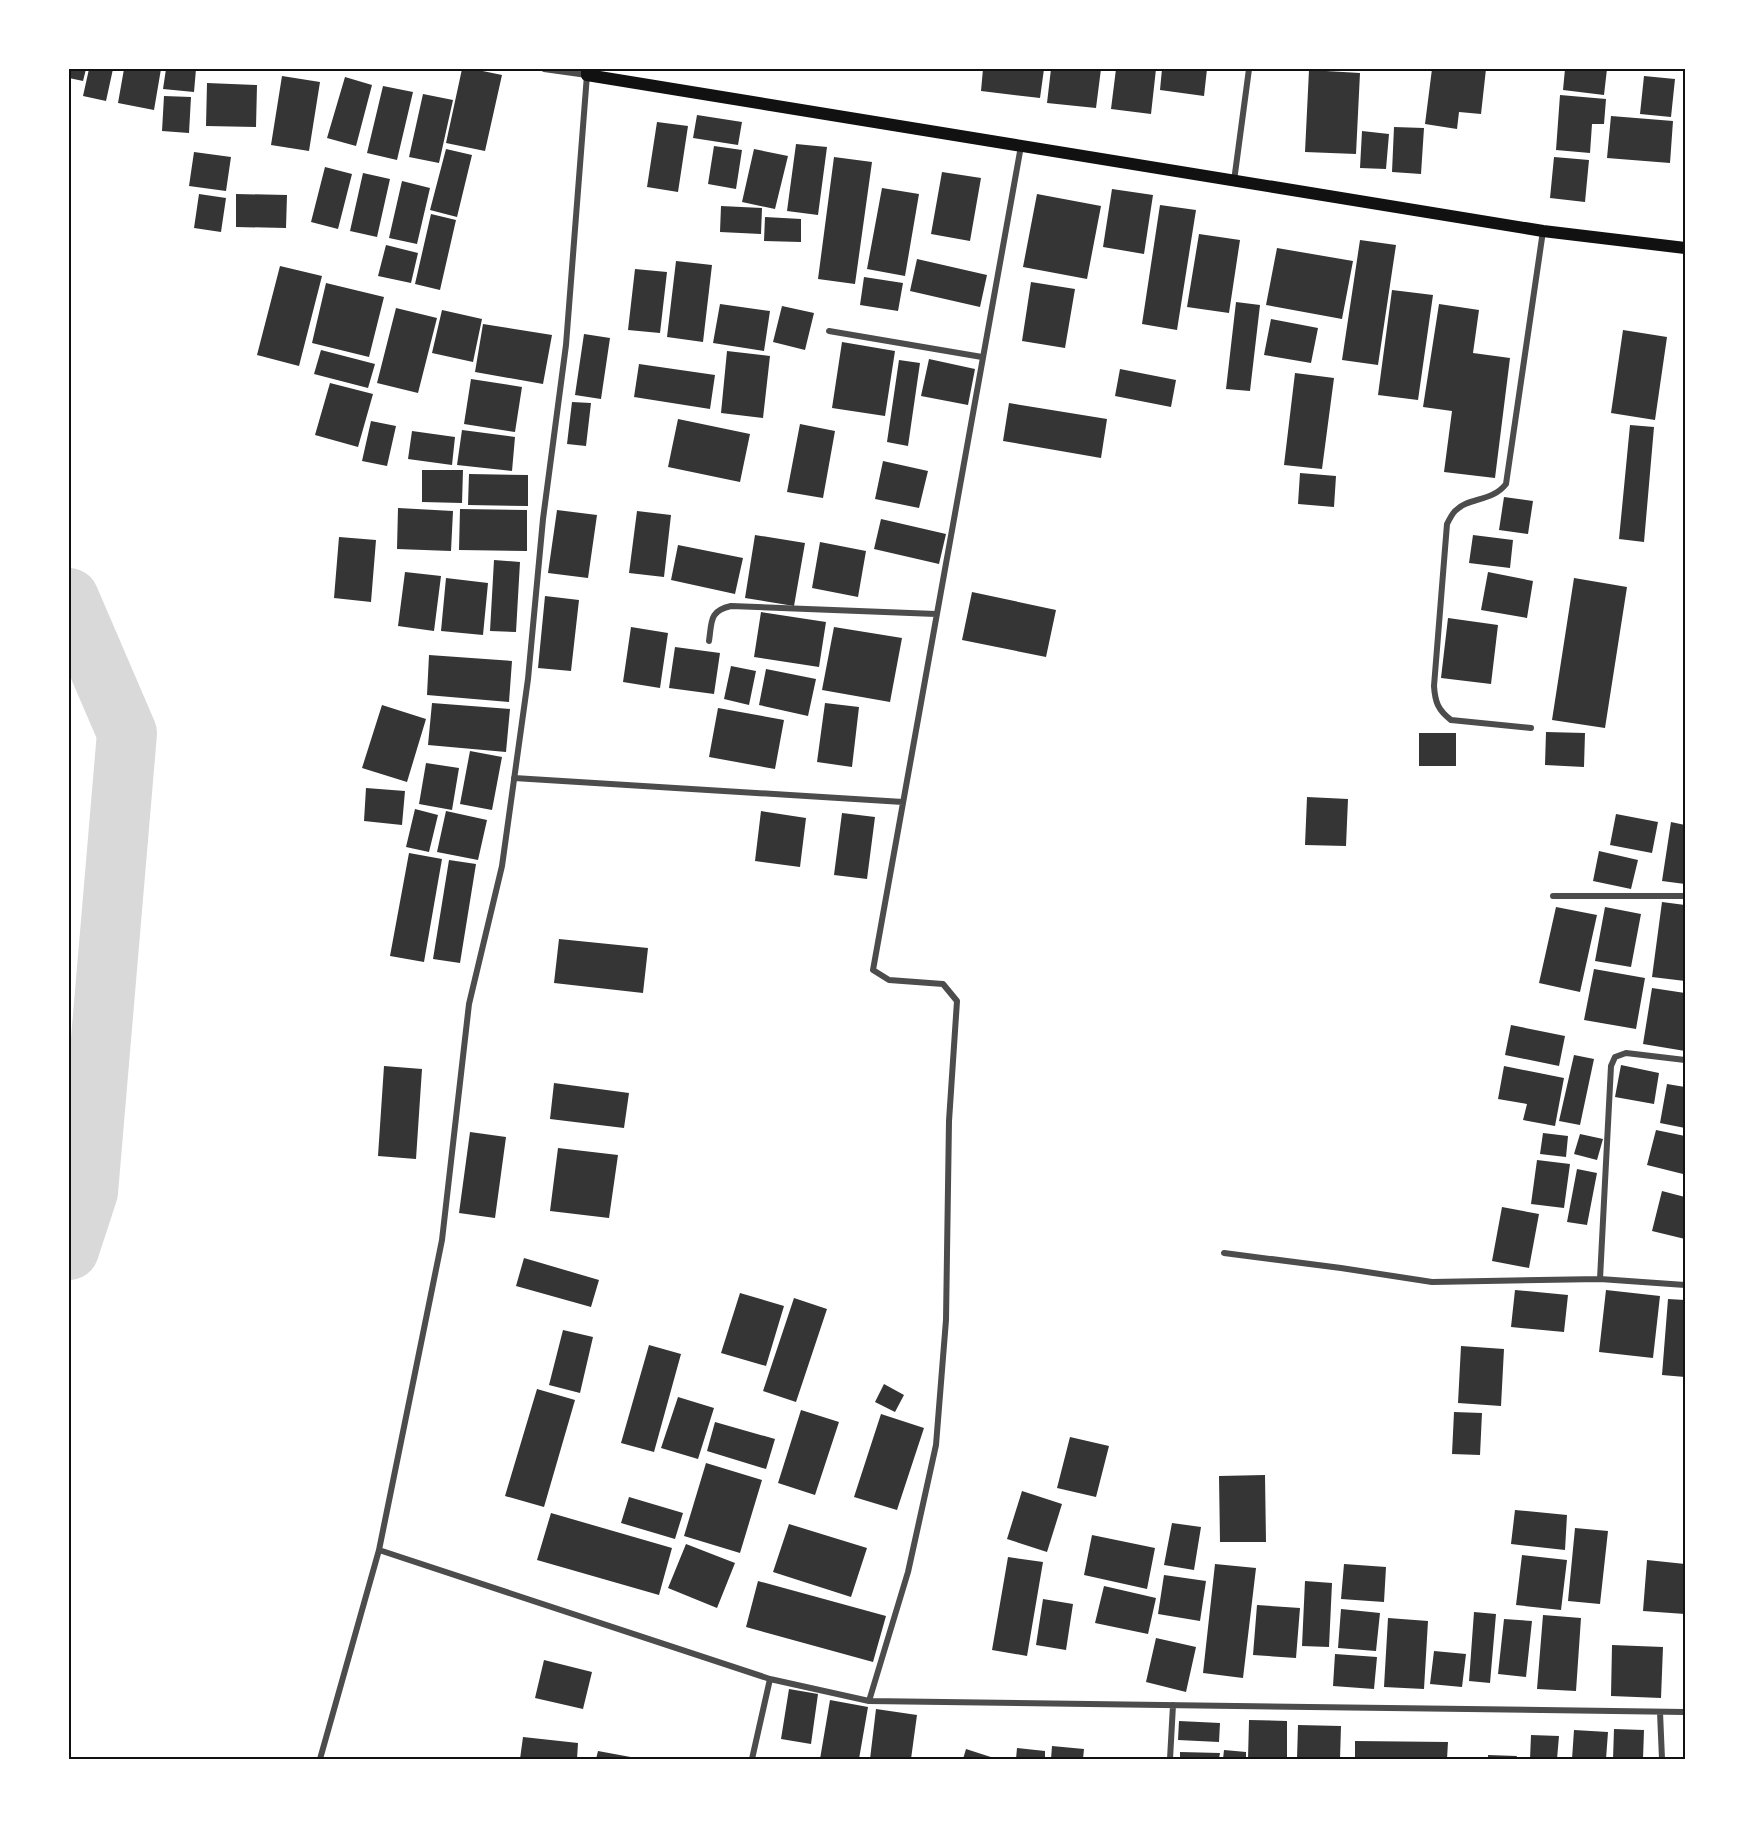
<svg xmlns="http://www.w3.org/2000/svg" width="1754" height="1828" font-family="'Noto Sans',sans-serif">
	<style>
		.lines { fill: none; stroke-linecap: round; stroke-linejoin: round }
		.river { stroke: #d9d9d9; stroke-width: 60 }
		.building { fill: #353535 }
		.minor { stroke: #4c4c4c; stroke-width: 6 }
		.secondary { stroke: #111; stroke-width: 12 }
		.neatline { fill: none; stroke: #111; stroke-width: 2 }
	</style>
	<rect width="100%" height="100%" fill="#fff"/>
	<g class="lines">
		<path class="river" d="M69 598 127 733 88 1192 69 1250"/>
	</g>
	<path class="building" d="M69 69H86L83 81 69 78Z
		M89 69H113L106 101 83 96Z
		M124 69H161L154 110 118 103Z
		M166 69H196L194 92 163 89Z
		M462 69H473L502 75 485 151 446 143Z
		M983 69H1044L1040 98 981 91Z
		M1051 69H1101L1096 108 1047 103Z
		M1116 69H1156L1151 114 1111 109Z
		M1162 69H1207L1204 96 1160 90Z
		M1432 69H1486L1481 114 1459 112 1457 129 1425 124Z
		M1565 69H1607L1604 95 1563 90Z
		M1309 70 1360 73 1356 154 1305 152Z
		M282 76 320 82 309 151 271 145Z
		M1644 76 1675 79 1671 117 1640 114Z
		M345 77 372 85 356 146 327 138Z
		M207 83 257 85 256 127 206 126Z
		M383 86 413 92 397 160 367 153Z
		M423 94 453 100 439 163 409 157Z
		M1560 95 1606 99 1604 124H1592L1590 153 1556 150Z
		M164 96 191 97 189 133 162 131Z
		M697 115 742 122 738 145 693 138Z
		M1611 116 1673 121 1670 163 1607 158Z
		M657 122 688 126 678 192 647 187Z
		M1394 127 1424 128 1421 174 1392 172Z
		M1362 131 1389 134 1386 169 1360 168Z
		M796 144 827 147 818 215 787 211Z
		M714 146 742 150 736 189 708 184Z
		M446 149 472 155 457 217 430 210Z
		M754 149 788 156 775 209 742 202Z
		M194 152 231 157 226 191 189 186Z
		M834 157 872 162 855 284 818 279Z
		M1554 157 1589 160 1585 202 1550 198Z
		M325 167 352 174 338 229 311 222Z
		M942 172 981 178 970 241 931 234Z
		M363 173 390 179 377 237 350 231Z
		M402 181 430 188 417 244 389 238Z
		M882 188 919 194 905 276 867 269Z
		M1112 189 1153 195 1144 254 1103 247Z
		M199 194 226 198 221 232 194 228Z
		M236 194 287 195 286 228 236 227Z
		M1037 194 1101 206 1087 279 1023 267Z
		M1160 205 1196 210 1177 330 1142 324Z
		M721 206 762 208 761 234 720 232Z
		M431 214 456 220 440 290 415 284Z
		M765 217 801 219V242L764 241Z
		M1199 234 1240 240 1229 313 1187 307Z
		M1360 240 1396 245 1378 365 1342 360Z
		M386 245 418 253 411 283 378 276Z
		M1277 248 1353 261 1342 319 1266 305Z
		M917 259 987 275 980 307 910 291Z
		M676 261 712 265 703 342 667 337Z
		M280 266 322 276 299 366 257 355Z
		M635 269 667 272 660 333 628 330Z
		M864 277 903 283 898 311 860 305Z
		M1031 282 1075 289 1065 348 1022 341Z
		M326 283 384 297 369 357 312 343Z
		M1392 290 1433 295 1418 400 1378 395Z
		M1236 302 1260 305 1250 391 1226 389Z
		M720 304 770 311 764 351 713 343Z
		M1439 304 1479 310 1473 353 1510 358 1495 478 1444 472 1452 411 1423 407Z
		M782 306 814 313 805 350 773 342Z
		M396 308 437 318 418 393 377 383Z
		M442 310 482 319 473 362 432 353Z
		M1271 319 1318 328 1311 363 1264 355Z
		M483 324 552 335 543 384 475 372Z
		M1623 330 1667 337 1655 420 1611 413Z
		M584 334 610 338 601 399 575 395Z
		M842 342 895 351 885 416 832 408Z
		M321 350 375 364 368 388 314 374Z
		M727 351 770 356 763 418 721 413Z
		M929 359 975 369 968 405 921 396Z
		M899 360 920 363 908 446 887 442Z
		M639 364 715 375 710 409 634 397Z
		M1120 369 1176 380 1171 407 1115 396Z
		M1295 373 1334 378 1322 469 1284 465Z
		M471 379 522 387 515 432 464 424Z
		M330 383 373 394 358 447 315 435Z
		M572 402 591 403 586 446 567 444Z
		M1009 403 1107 419 1101 458 1003 441Z
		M678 419 750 434 740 482 668 467Z
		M371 421 396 426 387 466 362 461Z
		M800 424 835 431 823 498 787 492Z
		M1630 425 1654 427 1644 542 1619 539Z
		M462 430 515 437 512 471 457 465Z
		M412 431 455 437 452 465 408 459Z
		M883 461 928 471 919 508 875 499Z
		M422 470H463L462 503 422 502Z
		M1300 473 1336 476 1334 507 1298 504Z
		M469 474 528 475V506L468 505Z
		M1504 497 1533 501 1528 534 1499 530Z
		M398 508 453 511 451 551 397 549Z
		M460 509 527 510V551L459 550Z
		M557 510 597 515 588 578 548 573Z
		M637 511 671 515 664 577 629 573Z
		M881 519 946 534 939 564 874 549Z
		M755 535 805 543 794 606 745 598Z
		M1473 535 1513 540 1510 568 1469 563Z
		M339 537 376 540 371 602 334 598Z
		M820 542 866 551 858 597 812 588Z
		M678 545 743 558 735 594 671 580Z
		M494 560 520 562 516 632 490 631Z
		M405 572 441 576 434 631 398 626Z
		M1488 572 1533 581 1527 618 1481 610Z
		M446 578 488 583 483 635 441 631Z
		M1574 578 1627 587 1605 728 1552 720Z
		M972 592 1056 610 1046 657 962 640Z
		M545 596 579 600 571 671 538 668Z
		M761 612 826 622 819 667 754 657Z
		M1448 618 1498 625 1491 684 1441 678Z
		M631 627 668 633 660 688 623 682Z
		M834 627 902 638 890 702 822 690Z
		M675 647 720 653 714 694 669 688Z
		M429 655 512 661 509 702 427 695Z
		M731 666 756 671 749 705 724 699Z
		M766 669 816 679 808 716 759 705Z
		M432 703 510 709 506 752 428 745Z
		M825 703 859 707 852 767 817 762Z
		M382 705 426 719 407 782 362 768Z
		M718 708 784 720 775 769 709 757Z
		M1546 732 1585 733 1584 767 1545 765Z
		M1419 733H1456V766H1419Z
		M470 751 502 757 492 810 460 804Z
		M426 763 459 768 452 810 419 804Z
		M366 788 405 791 402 825 364 821Z
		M1307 797 1348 799 1346 846 1305 845Z
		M415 809 438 815 429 852 406 847Z
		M446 811 487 820 478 860 437 852Z
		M761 811 806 818 800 867 755 861Z
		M842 813 875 817 867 879 834 875Z
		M1616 814 1658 822 1652 853 1610 845Z
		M1671 822 1685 825V884L1662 881Z
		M1599 851 1638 860 1631 889 1593 881Z
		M409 853 442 859 424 962 390 956Z
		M449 860 476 864 460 963 433 959Z
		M1662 902 1685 905V981L1652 977Z
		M1556 907 1597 915 1580 992 1539 983Z
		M1605 907 1641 914 1631 967 1595 961Z
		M559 939 648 948 643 993 554 983Z
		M1594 969 1645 978 1636 1029 1584 1020Z
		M1652 988 1685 993V1051L1643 1044Z
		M1511 1025 1565 1036 1559 1066 1505 1055Z
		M1574 1055 1594 1059 1580 1125 1559 1121Z
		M1621 1065 1659 1073 1654 1104 1615 1097Z
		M384 1066 422 1069 416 1159 378 1156Z
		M1504 1066 1564 1078 1555 1126 1523 1120 1527 1104 1498 1099Z
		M554 1083 629 1093 624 1128 550 1119Z
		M1667 1084 1685 1087V1128L1660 1123Z
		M1656 1130 1685 1136V1165L1683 1174 1647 1165Z
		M470 1132 506 1137 495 1218 459 1213Z
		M1543 1133 1568 1136 1566 1157 1540 1154Z
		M1580 1134 1603 1139 1597 1160 1574 1154Z
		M558 1148 618 1155 609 1218 550 1211Z
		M1537 1160 1570 1164 1564 1208 1531 1204Z
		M1577 1169 1597 1173 1587 1225 1567 1222Z
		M1662 1191 1685 1197V1239L1652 1231Z
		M1502 1207 1539 1214 1529 1268 1492 1261Z
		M524 1258 599 1280 591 1307 516 1286Z
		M1515 1290 1568 1295 1564 1332 1511 1327Z
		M1606 1290 1660 1296 1653 1358 1599 1352Z
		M740 1293 784 1306 766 1366 721 1353Z
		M794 1298 827 1309 796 1402 763 1391Z
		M1668 1299 1685 1300V1377L1662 1375Z
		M563 1330 593 1337 580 1393 549 1385Z
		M649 1345 681 1354 654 1452 621 1443Z
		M1461 1346 1504 1349 1501 1406 1458 1403Z
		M884 1384 904 1395 895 1412 875 1402Z
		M537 1389 575 1400 544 1507 505 1496Z
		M678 1397 714 1408 698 1459 661 1448Z
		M801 1410 839 1422 815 1495 778 1483Z
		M1454 1412 1482 1413 1480 1455 1452 1454Z
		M881 1414 924 1428 897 1510 854 1497Z
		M715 1422 775 1439 766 1469 707 1451Z
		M1070 1437 1109 1446 1096 1497 1057 1488Z
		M706 1463 762 1480 740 1553 684 1536Z
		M1265 1475 1266 1542H1220L1219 1476Z
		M1022 1491 1062 1504 1047 1552 1007 1539Z
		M629 1497 683 1513 675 1539 621 1523Z
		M1515 1510 1567 1515 1565 1550 1511 1544Z
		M551 1513 672 1548 659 1595 537 1560Z
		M1172 1523 1201 1527 1194 1570 1164 1565Z
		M789 1524 867 1548 851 1597 773 1572Z
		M1575 1528 1608 1531 1600 1604 1568 1601Z
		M1092 1535 1155 1548 1147 1589 1084 1575Z
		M686 1544 735 1563 717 1608 668 1588Z
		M1522 1555 1567 1560 1561 1610 1516 1605Z
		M1008 1557 1043 1562 1027 1656 992 1650Z
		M1647 1560 1685 1564V1614L1643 1611Z
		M1215 1564 1256 1568 1243 1678 1203 1673Z
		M1344 1564 1386 1567 1384 1602 1341 1599Z
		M1164 1575 1206 1581 1200 1621 1158 1614Z
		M758 1581 886 1616 873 1662 746 1627Z
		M1305 1581 1332 1583 1329 1647 1302 1646Z
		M1104 1586 1156 1598 1148 1634 1095 1623Z
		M1043 1599 1073 1604 1066 1650 1036 1645Z
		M1257 1605 1300 1608 1296 1658 1253 1655Z
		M1341 1609 1380 1613 1376 1651 1338 1648Z
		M1474 1612 1496 1614 1490 1683 1469 1681Z
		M1543 1615 1581 1618 1576 1691 1537 1689Z
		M1388 1618 1428 1621 1424 1689 1384 1687Z
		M1504 1619 1532 1621 1526 1677 1498 1674Z
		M1156 1638 1196 1647 1186 1692 1146 1682Z
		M1612 1645 1663 1647 1661 1698 1611 1696Z
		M1434 1651 1466 1654 1462 1687 1430 1684Z
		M1335 1654 1377 1657 1374 1689 1333 1686Z
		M544 1660 592 1672 583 1709 535 1698Z
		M789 1689 818 1694 811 1744 781 1739Z
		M830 1700 868 1707 859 1759H820Z
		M876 1709 917 1715 911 1759H870Z
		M1249 1720 1287 1721V1759H1248Z
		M1179 1721 1220 1723 1219 1742 1178 1740Z
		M1298 1725 1341 1726 1340 1759H1297Z
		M1614 1729 1644 1730 1643 1759H1613Z
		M1574 1730 1608 1732 1606 1759H1572Z
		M1531 1735 1559 1736 1557 1759H1530Z
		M523 1737 578 1743 577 1759H520Z
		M1355 1741 1448 1742 1447 1759H1355Z
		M1052 1746 1084 1749 1083 1759H1051Z
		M1017 1748 1045 1751V1759H1016Z
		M966 1749 997 1759H963Z
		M1224 1750 1246 1752V1759H1223Z
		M598 1751 636 1758V1759H596Z
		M1180 1752 1220 1753 1219 1759H1180Z
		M1488 1755 1517 1756 1516 1759H1488Z"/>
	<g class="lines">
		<path class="minor" d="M1234 181 1249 69
			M829 331 982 357
			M709 641C712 621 709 611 731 606L936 614
			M1531 728 1451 720C1438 710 1435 702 1434 686L1447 524C1449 520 1452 514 1455 511 1469 497 1492 502 1506 484L1543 231
			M514 778 903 802
			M1553 896H1685
			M1224 1253 1341 1268 1432 1282 1600 1279 1685 1285
			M1600 1279 1611 1066 1615 1057 1626 1053 1685 1060
			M379 1550 770 1679 869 1701 1685 1712
			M869 1701 908 1572 936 1445 946 1320 949 1121 957 1001 943 984 889 980 873 970 1021 146
			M1660 1712 1662 1759
			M320 1759 379 1550 442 1240 469 1004 502 866 528 679 543 519 566 345 587 75 544 69
			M752 1759 770 1679
			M1170 1759 1173 1705"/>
		<path class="secondary" d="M587 69V75L1543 231 1685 248"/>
	</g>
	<rect width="1754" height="1828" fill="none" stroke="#ffffff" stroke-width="141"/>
	<rect x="70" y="70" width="1614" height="1688" class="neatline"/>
</svg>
